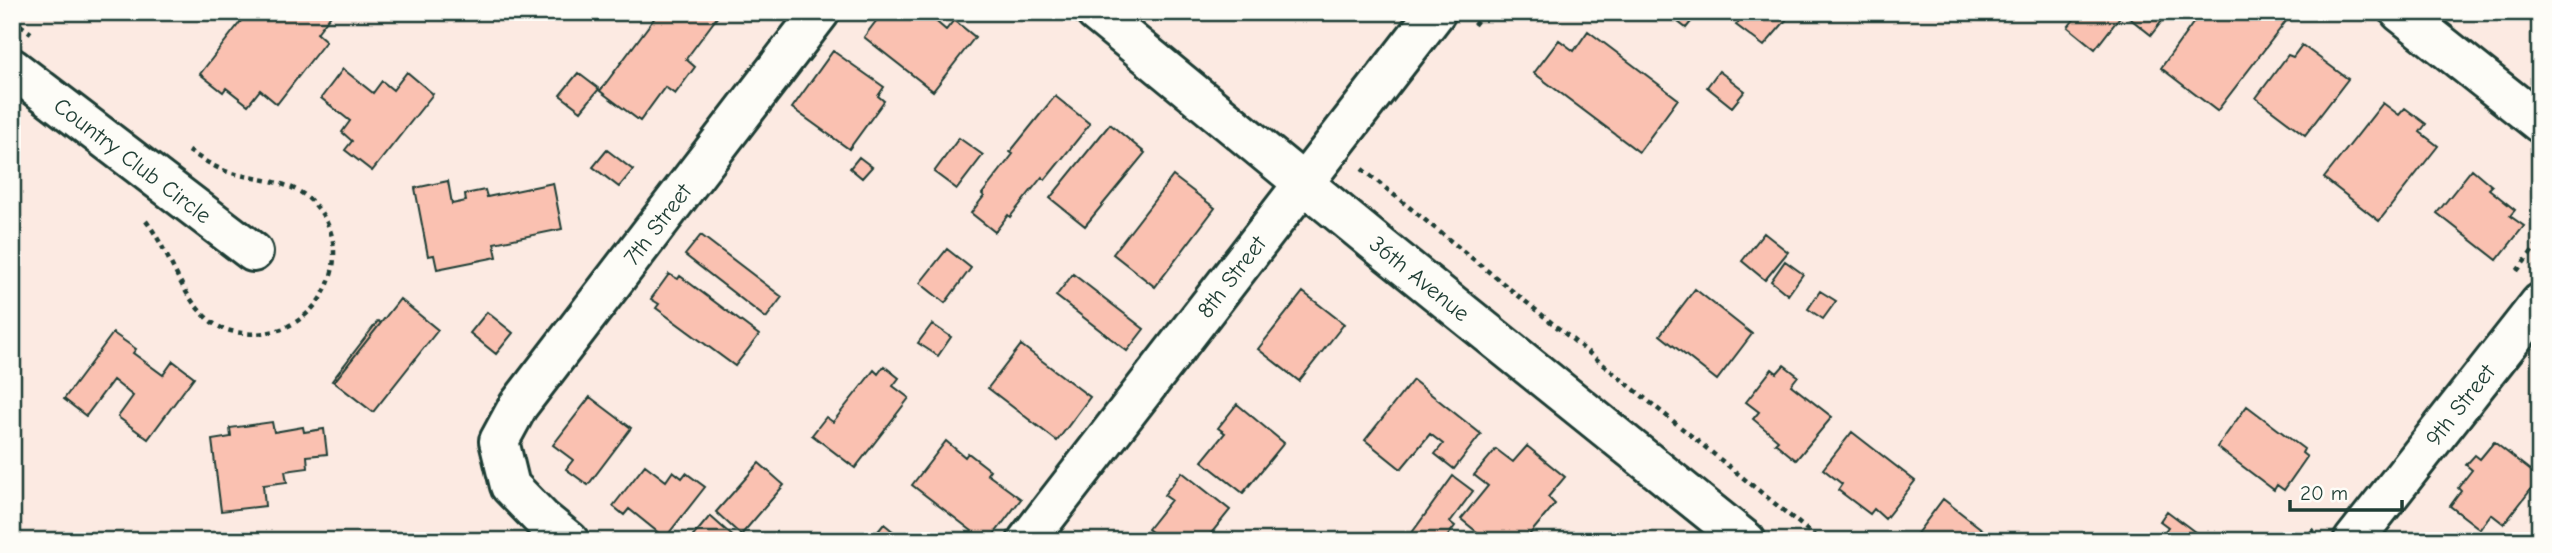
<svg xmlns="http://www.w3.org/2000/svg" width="2552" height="553" font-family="'Comic Neue',sans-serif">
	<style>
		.building { fill: #fac1b1; stroke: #1f3d34; stroke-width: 2 }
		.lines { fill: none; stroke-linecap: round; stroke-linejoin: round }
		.minor-casing { stroke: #1f3d34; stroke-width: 44 }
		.path { stroke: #1f3d34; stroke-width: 4.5; stroke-dasharray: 5 5; stroke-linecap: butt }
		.minor { stroke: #fdfcf7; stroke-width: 38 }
		.labels { text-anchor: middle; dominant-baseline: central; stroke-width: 7; stroke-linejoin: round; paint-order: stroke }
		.street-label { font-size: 23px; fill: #1f3d34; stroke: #fdfcf7 }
	</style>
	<rect width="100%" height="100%" fill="#fceae2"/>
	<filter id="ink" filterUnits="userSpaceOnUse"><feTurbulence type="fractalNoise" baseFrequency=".0143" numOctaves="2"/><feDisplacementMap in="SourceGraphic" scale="14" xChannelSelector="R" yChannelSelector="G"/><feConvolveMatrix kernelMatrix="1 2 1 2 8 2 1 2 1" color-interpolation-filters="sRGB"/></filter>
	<g filter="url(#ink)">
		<path class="building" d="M248 12H333L317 33 326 41 277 104 260 90 248 105 226 88 223 92 200 74Z
			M659 12H713L718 16 686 59 695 67 675 94 665 87 640 121 600 91Z
			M883 12H937L932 18 946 30 954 20 975 37 933 91 864 37Z
			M1665 12H1699L1686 28Z
			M1746 12H1793L1764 46 1736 25Z
			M2080 12H2169L2151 35 2123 13 2095 49 2068 27Z
			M2201 12H2277L2287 20 2217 111 2161 68Z
			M1588 31 1678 99 1639 152 1534 73 1559 40 1574 51Z
			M2302 45 2348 79 2305 135 2256 98 2288 55 2293 57Z
			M833 51 884 87 878 96 884 101 849 149 792 108Z
			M343 69 373 93 382 81 393 90 407 72 433 94 372 171 345 150 352 141 342 132 350 121 321 98Z
			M1719 71 1745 91 1732 107 1707 87Z
			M578 73 599 89 581 111 560 95Z
			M1055 96 1090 124 1045 180 1042 177 1010 217 1008 215 995 232 971 213 984 196 982 194 1013 154 1010 152Z
			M2383 103 2399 115 2405 108 2426 124 2420 132 2438 146 2379 221 2324 178Z
			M1110 124 1145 153 1085 226 1050 198Z
			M959 138 983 155 957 189 934 172Z
			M607 150 633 170 619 187 593 167Z
			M859 157 872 167 862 178 850 168Z
			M2472 169 2492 186 2489 189 2515 210 2510 216 2524 226 2497 260 2437 213Z
			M1173 176 1215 208 1155 287 1113 254Z
			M448 181 452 204 466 201 465 194 485 190 487 197 553 183 562 229 494 243 497 257 437 269 434 255 428 256 415 188Z
			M1764 233 1788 252 1765 280 1742 261Z
			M701 235 782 297 766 318 685 255Z
			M947 249 971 268 945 303 920 283Z
			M1785 261 1803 274 1788 295 1771 281Z
			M669 274 678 279 680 276 759 335 735 366 656 308 659 304 651 299Z
			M1073 274 1144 329 1127 351 1056 296Z
			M1695 289 1752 334 1717 380 1660 335Z
			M1820 291 1836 301 1823 319 1808 309Z
			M1303 292 1344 324 1299 381 1258 349Z
			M400 299 438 330 373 412 334 382Z
			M487 312 513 333 496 354 470 333Z
			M378 321 381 323 334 382 332 381Z
			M932 324 951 337 938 356 918 343Z
			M113 333 136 349 133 353 163 375 173 361 194 377 148 439 118 417 133 396 113 380 86 416 64 399Z
			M1021 345 1090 397 1057 441 988 388Z
			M1784 365 1798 376 1791 385 1832 417 1796 460 1775 443 1778 440 1753 419 1759 412 1746 402 1772 369 1777 373Z
			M884 366 899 378 893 386 909 398 855 468 812 435 826 417 833 422 874 370 878 374Z
			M1413 380 1481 434 1454 469 1435 454 1443 444 1430 434 1401 469 1365 440Z
			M590 397 631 428 588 485 566 469 573 460 553 445Z
			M1237 404 1284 443 1243 493 1202 461 1225 433 1218 428Z
			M2247 406 2304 449 2302 453 2307 457 2284 490 2277 485 2274 490 2217 447Z
			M272 422 274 432 303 427 304 432 324 429 327 454 307 456 308 468 285 471 287 482 263 485 265 506 221 511 212 440 231 437 230 428Z
			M1852 432 1915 481 1885 519 1874 509 1870 514 1838 490 1842 484 1823 469Z
			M946 441 965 457 968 453 990 470 987 474 1021 499 989 541H985L912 485Z
			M2494 442 2540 478 2504 524 2491 514 2480 529 2450 506 2461 491 2458 488 2472 470 2466 465 2475 455 2480 459Z
			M1527 446 1565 477 1548 497 1555 504 1524 541H1480L1483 537 1461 519 1488 486 1474 475 1496 449 1513 462Z
			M759 463 784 485 741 535 716 512Z
			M645 465 666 481 673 471 682 478 686 473 705 487 665 538 629 509 624 515 613 506Z
			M1182 472 1230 510 1205 541H1163L1148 529 1171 500 1164 495Z
			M1453 476 1473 491 1450 522 1455 526 1444 541H1406Z
			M1943 499 1997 541H1915L1913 539Z
			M2167 511 2207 541H2157L2168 527 2160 521Z
			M710 516 737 540 736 541H689Z
			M884 524 905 541H870Z"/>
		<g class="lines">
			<g class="minor-casing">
				<g id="minor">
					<path id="s1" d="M1095 12 1376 243 1746 541"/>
					<path d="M2400 12 2540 123"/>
					<path id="s2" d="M12 68 253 252"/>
					<path id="s3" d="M569 541 542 519 510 486 499 441 518 406 820 12"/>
					<path id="s4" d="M1027 541 1436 12"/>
					<path id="s5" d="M2353 541 2540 303"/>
				</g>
			</g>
			<path class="path" d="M12 19 31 33
				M1474 25 1484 12
				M1362 169 1821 541
				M146 221C171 253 180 298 213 323 221 329 232 332 243 333 319 343 367 249 307 197 287 180 256 180 232 173 217 169 203 160 189 151
				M2517 271 2540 241
				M2305 541 2317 525"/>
			<use href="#minor" class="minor"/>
		</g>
	</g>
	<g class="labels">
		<g class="street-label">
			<text stroke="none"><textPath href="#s2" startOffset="152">Country Club Circle</textPath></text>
			<text stroke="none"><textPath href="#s3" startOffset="396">7th Street</textPath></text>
			<text stroke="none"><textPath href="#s4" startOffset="334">8th Street</textPath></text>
			<text stroke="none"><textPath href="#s1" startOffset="420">36th Avenue</textPath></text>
			<text stroke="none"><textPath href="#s5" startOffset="173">9th Street</textPath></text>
		</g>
	</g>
	<rect width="2552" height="553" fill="none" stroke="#fdfcf7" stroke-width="42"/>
	<rect x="21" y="21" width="2510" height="511" fill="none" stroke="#1f3d34" stroke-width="2.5" filter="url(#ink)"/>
	<path d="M2290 500v10h112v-10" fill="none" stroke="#1f3d34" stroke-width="3.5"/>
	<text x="2300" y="500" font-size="21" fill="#1f3d34" stroke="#fdfcf7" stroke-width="5" paint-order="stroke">20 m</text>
</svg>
